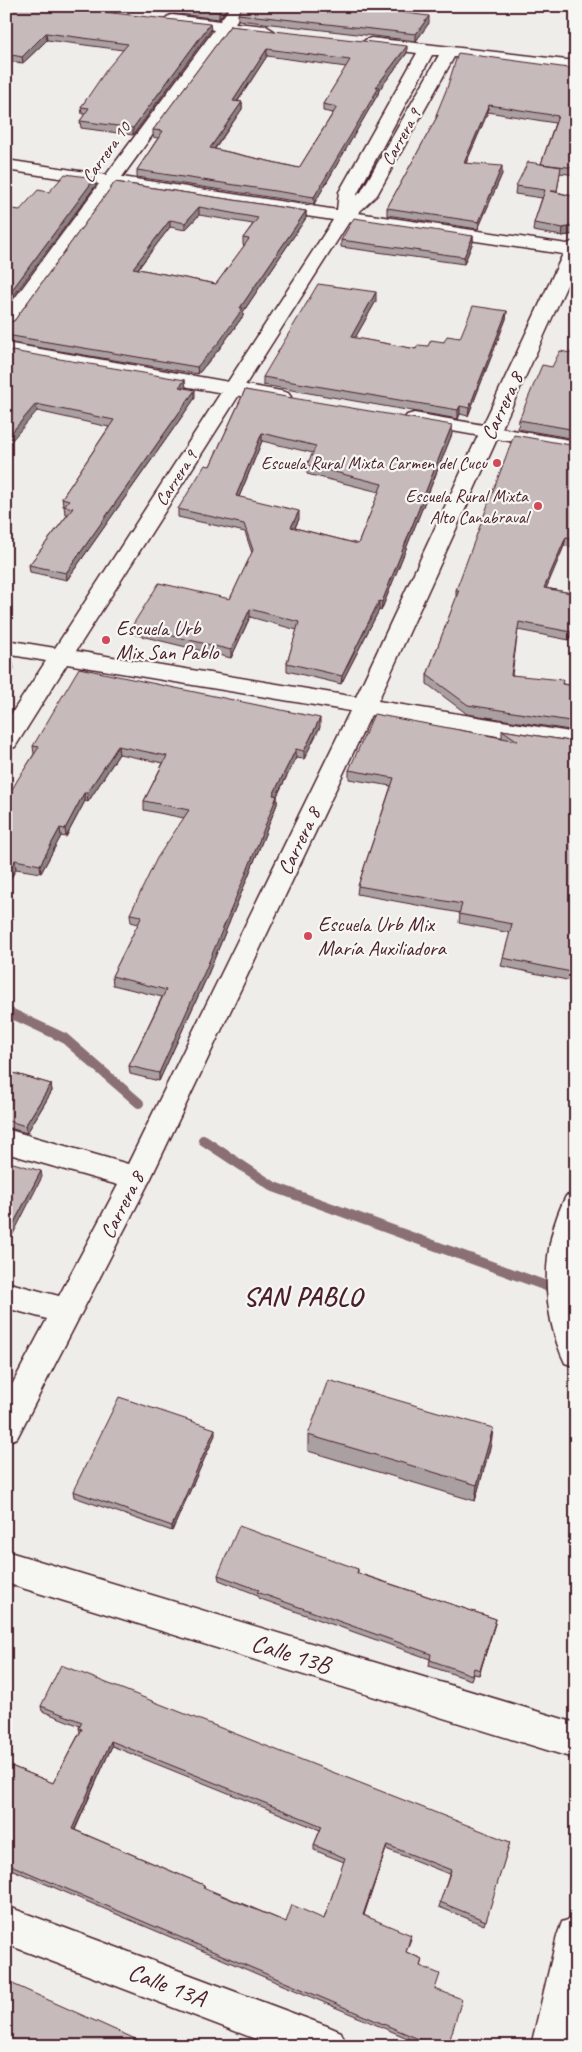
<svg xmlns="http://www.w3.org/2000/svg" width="582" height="2052" font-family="Caveat,sans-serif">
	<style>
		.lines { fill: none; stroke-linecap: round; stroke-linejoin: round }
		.stream { stroke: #8a6f74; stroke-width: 10 }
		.minor-casing { stroke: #4a1f2b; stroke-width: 3 }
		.major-casing { stroke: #4a1f2b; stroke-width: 3 }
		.minor { fill: #f6f6f2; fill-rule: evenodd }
		.major { fill: #f6f6f2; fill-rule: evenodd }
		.wall { fill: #aaa0a1; stroke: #4a1f2b; fill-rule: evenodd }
		.shaded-wall { fill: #8b8283; stroke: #4a1f2b }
		.building { fill: #c6babb; stroke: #4a1f2b; fill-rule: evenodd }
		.poi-dot { fill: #d1495b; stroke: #f6f6f2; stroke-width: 2 }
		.labels { text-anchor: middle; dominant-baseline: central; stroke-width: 4.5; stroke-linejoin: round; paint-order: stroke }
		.far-street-label { font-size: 18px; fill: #4a1f2b; stroke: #f6f6f2 }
		.far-poi-label { font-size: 18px; fill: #4a1f2b; stroke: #f6f6f2; text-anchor: end }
		.street-label { font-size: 21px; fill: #4a1f2b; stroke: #f6f6f2 }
		.poi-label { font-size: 21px; fill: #4a1f2b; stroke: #f6f6f2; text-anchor: start }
		.near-street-label { font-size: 25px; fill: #4a1f2b; stroke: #f6f6f2 }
		.district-label { font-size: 26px; font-weight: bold; letter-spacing: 1px; fill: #4a1f2b; stroke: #f6f6f2 }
	</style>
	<rect width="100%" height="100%" fill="#efedea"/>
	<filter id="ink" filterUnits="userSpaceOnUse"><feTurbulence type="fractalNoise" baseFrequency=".02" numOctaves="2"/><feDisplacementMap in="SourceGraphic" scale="10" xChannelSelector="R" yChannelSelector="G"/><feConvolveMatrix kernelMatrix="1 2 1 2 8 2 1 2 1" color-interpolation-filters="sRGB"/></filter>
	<g filter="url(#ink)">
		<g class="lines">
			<path class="stream" d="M6 1011 64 1038 139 1103
				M203 1140 274 1187 560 1291"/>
			<g class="minor-casing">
				<path id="minor" d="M46 6H96L112 9 115 12 107 17 53 11Z
					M231 6H246L235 23 266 26 274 31 266 36 228 31 122 177 337 210 339 192 417 53 365 46 363 43 365 40 371 38 576 61V71L454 57 377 195 358 213 567 244 576 240V265L378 701 576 733V749L371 715 151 1178 17 1438 6 1442V1396L47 1319 6 1308V1282L59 1296 118 1185 6 1153V1129L128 1164 350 711 67 664 15 747 6 749V722L46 661 6 654V640L55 648 333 220 115 187 13 327 6 329V310L99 184 6 170V160L106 175 214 30 167 23 164 20 167 17 172 15 220 21ZM432 55H439L361 192 356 196ZM349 222 563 254 356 697 76 651Z
					M576 1193V1367L565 1363C541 1312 540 1246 566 1196Z
					M6 1551 576 1723V1759L6 1583Z
					M6 1906 327 2026 341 2032 347 2046H274L6 1944Z
					M576 1917V2024L571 2046H531L557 1936 562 1922Z"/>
			</g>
			<g class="major-casing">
				<path id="major" d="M6 343 281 391 288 393 291 397 288 401 281 403 6 355Z
					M414 413 576 441V453L407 423 404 419 407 415Z"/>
			</g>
			<use href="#minor" class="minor"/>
			<use href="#major" class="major"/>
		</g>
		<path class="wall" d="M6 6 211 30 133 135 81 128 80 121 85 114H82L81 107 123 50 47 40 23 63 12 62 6 69Z
			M113 6H228L219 19Z
			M238 14 429 23 416 41 238 20Z
			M230 26 407 53 379 90 378 94 314 204 137 177V170L158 138 153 137V130ZM267 56 346 67 323 104V111L333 113 299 168 215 149 242 109V102L238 101Z
			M576 69V175L560 173 557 192 576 197V234L562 236 533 231 534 223 542 198 515 194 516 186 541 164 555 123 488 112 466 163 502 174 478 229 387 215V208L436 119V115Z
			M115 182 306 211V218L243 312V316L220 348 198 374 6 342V323L14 321ZM199 215 253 224 243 238V245L244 246 216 284 138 269 170 227 185 230Z
			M473 236V242L464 264 341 247V240Z
			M376 301 355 338 416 349 460 338 507 311 506 319 468 416 460 414 458 419 263 385V377Z
			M6 350 186 388H185L195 398 67 580 30 572 29 565 68 514H65L64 506H63L62 498 109 427 37 411Z
			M576 354V439L518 429 519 420 552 367Z
			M245 390 452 434 381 611 379 610 341 684 287 671V663L297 630 250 617 231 658 133 634 132 626 230 599 252 553 245 532 178 517V509L210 466ZM262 441 313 453 307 465V474L379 492 358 544 295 528 299 519 239 497Z
			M576 446V548L564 546 546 588 576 594V622L569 640 518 630 512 675 576 686V731L467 714 427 684V675L456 599V590Z
			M320 727 304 759 296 758 277 796V804L247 879 206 979 159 1081 130 1074 129 1066 162 997 113 985 112 976 138 924 131 922 130 914 184 818 144 810V801L163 763 119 754 88 802 85 801 66 837 61 836 41 873 16 869 6 887V800L34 754 33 746Z
			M502 730 576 742V982L501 966 503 958 510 933 459 923 460 913 357 894 358 886 391 786 349 779V770L502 738Z
			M6 1071 51 1084 52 1091 27 1133 6 1127Z
			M493 1428 491 1444 475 1501 308 1451V1435Z
			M215 1435 172 1531 74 1497 73 1491Z
			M358 1569V1573L496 1619 479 1675 473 1674 471 1680 429 1666 430 1659 258 1598V1595L219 1580 218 1575Z
			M41 1706 510 1842 484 1925 439 1907 449 1874 386 1849 364 1915 411 1939 406 1952 422 1959 420 1967 435 1989 448 2046H426L6 1867V1764L53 1783 80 1732 79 1728 80 1726 42 1711ZM112 1746 320 1830 314 1845V1850L344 1862 324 1919 286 1922 205 1888 204 1885 75 1830Z"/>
		<path class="shaded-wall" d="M223 6H228L219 19V12Z
			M429 16V23L416 41V34Z
			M210 24 211 30 133 135V128Z
			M46 33 47 40 23 63 22 57Z
			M407 46V53L379 90 378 94 314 204V197L376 87Z
			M267 49V56L233 108V101Z
			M12 55V62L6 69V61Z
			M242 102V109L210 155V148Z
			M489 105 488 112 463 170 464 163Z
			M502 166V174L478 229 479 222Z
			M95 178 96 185 6 306V298Z
			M199 207V215L185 230V223Z
			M306 211V218L243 312V316L220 348 198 374 197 367 240 308Z
			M170 220V227L133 275V268Z
			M576 225V234L562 236 563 228Z
			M473 236V242L464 264V257Z
			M376 292V301L351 345V337Z
			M507 311 506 319 468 416 469 408Z
			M185 380 186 388 180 395 179 387Z
			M195 390V398L67 580 66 573Z
			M36 404 37 411 6 447V439Z
			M460 406V414L458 419V410Z
			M452 425V434L381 611 382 602Z
			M262 433V441L236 504V496Z
			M299 511V519L291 535V527Z
			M566 537 564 546 543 596 544 588Z
			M379 601V610L341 684 342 676Z
			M250 609V617L231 658V650Z
			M576 616V622L569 640 571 632Z
			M13 662 14 669 6 680V671Z
			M320 718V727L304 759V751Z
			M118 746 119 754 88 802 87 793Z
			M296 749V758L273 803V795Z
			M84 793 85 801 66 837 65 829Z
			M277 796V804L247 879 206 979 159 1081V1073Z
			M60 828 61 836 41 873 40 865Z
			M15 860 16 869 6 887V876Z
			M51 1084 52 1091 27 1133 25 1126Z
			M11 1150 12 1157 6 1167V1158Z
			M41 1171 42 1177 6 1248V1238Z
			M493 1428 491 1444 475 1501 477 1485Z
			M215 1429V1435L172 1531V1526Z
			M496 1619 495 1624 479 1675 480 1670Z
			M111 1741 112 1746 73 1833 72 1829Z
			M387 1845 386 1849 362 1919 363 1915Z"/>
		<path class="building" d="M6 6H52L210 24 133 128 80 121 89 108 81 107 107 69 128 44 46 33 22 57 12 55 6 61Z
			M168 6H223L219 12Z
			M243 6H327L388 14 390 11 429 16 416 34 238 14Z
			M230 26 407 46 376 87H379L314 197 137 170 163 131 153 130ZM267 49 350 60 323 104 337 107 299 168 210 148 242 102 233 101Z
			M458 53 576 69V168L541 164 558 116 489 105 464 163 502 166 479 222 387 208 438 115H436L447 88Z
			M528 162 561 167 557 191H551L576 197V225L563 228 534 223 545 190 516 186Z
			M65 174 95 178 6 298V208L20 210 38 190 49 192Z
			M115 182 306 211 240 308H243L220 341 197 367 6 335V323L14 321ZM199 207 258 218 243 238 249 239 216 284 133 268 170 220 185 223Z
			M354 218 473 236 464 257 341 240Z
			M318 284 376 292 351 337 416 349 418 345 428 346 431 340 444 342 447 336 460 338 473 306 507 311 469 408 460 406 458 410 263 377Z
			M6 350 185 380 179 387 195 390 66 573 29 565 73 508 64 506 69 500 62 498 114 420 36 404 6 439Z
			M560 351 576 354V430L519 420 542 365 552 367Z
			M245 390 452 425 382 602 379 601 342 676 287 663 299 622 250 609 231 650 132 626 159 583 230 599 253 550 244 524 178 509 205 465 210 466ZM262 433 316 446 307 465 382 484 358 544 291 527 299 511 236 496Z
			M514 435 576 446V539L566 537 544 588 576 594V616L571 632 519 622 511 675 563 680 562 684 576 686V722L468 705 427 675 459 590H456Z
			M6 661 13 662 6 671Z
			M79 668 320 718 304 751 296 749 273 795 277 796 247 871 205 971 159 1073 129 1066 166 990 112 976 142 916 130 914 157 858 189 810 144 801 167 756 118 746 87 793H84L65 829 60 828 40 865 15 860 6 876V800L18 779 39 747 33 746Z
			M374 714 518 741 502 730 576 742V973L503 958 512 924 459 914 462 904 358 886 394 778 349 770Z
			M6 1071 51 1084 25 1126 6 1120Z
			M6 1148 11 1150 6 1158Z
			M6 1161 41 1171 6 1238Z
			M328 1380 493 1428 477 1485 308 1435Z
			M119 1397 215 1429 172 1526 73 1491Z
			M239 1526 358 1569 357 1573 496 1619 480 1670 474 1668 472 1675 430 1660 431 1654 257 1592 259 1590 218 1575Z
			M61 1665 510 1842 486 1921 440 1902 451 1870 387 1845 363 1915 411 1935 406 1952 422 1959 420 1966 440 1974 435 1989 462 1999 448 2046H435L6 1863V1764L53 1783 82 1729 79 1728 82 1722 41 1706ZM111 1741 322 1826 314 1845 345 1858 324 1919 292 1905 286 1922 203 1888 204 1885 72 1829Z
			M6 1981 151 2046H6Z"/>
	</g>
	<g class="poi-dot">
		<circle cx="497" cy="463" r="5"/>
		<circle cx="538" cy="506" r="5"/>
		<circle cx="106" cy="640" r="5"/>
		<circle cx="308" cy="936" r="5"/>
	</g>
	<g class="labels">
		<g class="far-street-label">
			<text transform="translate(401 137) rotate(-61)">Carrera 9</text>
			<text transform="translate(106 152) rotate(-54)">Carrera 10</text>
			<text transform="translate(176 478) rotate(-57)">Carrera 9</text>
		</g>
		<g class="far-poi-label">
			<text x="487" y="463">Escuela Rural Mixta Carmen del Cucu</text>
			<text x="528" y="496">Escuela Rural Mixta<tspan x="528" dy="21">Alto Canabraval</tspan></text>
		</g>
		<g class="street-label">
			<text transform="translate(502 406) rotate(-65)">Carrera 8</text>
			<text transform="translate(299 841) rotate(-64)">Carrera 8</text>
			<text transform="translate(122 1205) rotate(-63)">Carrera 8</text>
		</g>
		<g class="poi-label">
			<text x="116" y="628">Escuela Urb<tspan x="116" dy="24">Mix San Pablo</tspan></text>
			<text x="318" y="924">Escuela Urb Mix<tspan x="318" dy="24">María Auxiliadora</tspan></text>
		</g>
		<g class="near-street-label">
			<text transform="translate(291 1654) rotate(17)">Calle 13B</text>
			<text transform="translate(167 1985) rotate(21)">Calle 13A</text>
		</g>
		<g class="district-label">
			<text x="303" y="1296">SAN PABLO</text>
		</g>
	</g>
	<rect width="582" height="2052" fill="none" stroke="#f6f6f2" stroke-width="25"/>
	<rect x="12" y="12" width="557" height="2027" fill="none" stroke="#4a1f2b" stroke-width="2" filter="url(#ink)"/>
</svg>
